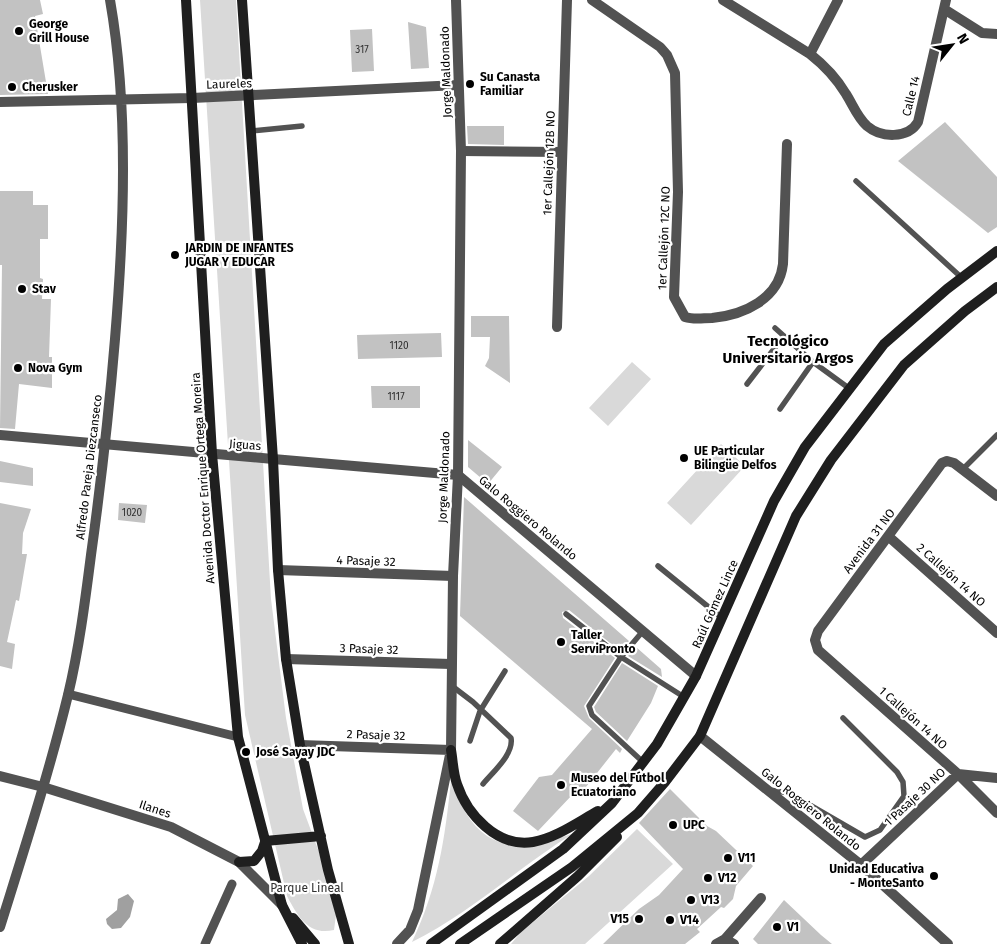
<svg xmlns="http://www.w3.org/2000/svg" width="997" height="944" font-family="'Fira Sans',sans-serif">
	<style>
		.green { fill: #d9d9d9 }
		.water { fill: #a0a0a0 }
		.building { fill: #c2c2c2 }
		.lines { fill: none; stroke-linecap: round; stroke-linejoin: round }
		.service { stroke: #525252; stroke-width: 5.5 }
		.pedestrian { stroke: #525252; stroke-width: 9 }
		.minor { stroke: #525252; stroke-width: 10 }
		.tertiary { stroke: #525252; stroke-width: 10 }
		.secondary { stroke: #1f1f1f; stroke-width: 10 }
		.poi-dot { fill: #000; stroke: #fff; stroke-width: 2 }
		.labels { text-anchor: middle; dominant-baseline: central; stroke-width: 4.5; stroke-linejoin: round; paint-order: stroke }
		.number-label { font-size: 10px; fill: #303030 }
		.poi-label { font-size: 12px; font-weight: bold; fill: #000; stroke: #fff; text-anchor: start }
		.street-label { font-size: 12px; fill: #000; stroke: #fff }
		.park-label { font-size: 12px; fill: #303030; stroke: #fff }
		.quarter-label { font-size: 15px; font-weight: bold; fill: #000; stroke: #fff }
	</style>
	<rect width="100%" height="100%" fill="#fff"/>
	<path class="green" d="M200 0H236L271 599 286 718 303 809 319 852 336 915 334 930C309 936 298 917 287 896L245 715Z
		M632 362 651 379 608 426 589 408Z
		M721 444 745 466 691 525 667 503Z
		M451 780C475 849 509 856 574 833 519 867 470 913 412 942 438 887 445 839 451 780Z
		M637 829 673 864 585 944H511L521 932 589 876Z"/>
	<path class="water" d="M128 894 134 901 130 917 121 928 112 929 107 924 106 919 117 910 118 899Z"/>
	<path class="building" d="M0 0H40L43 14 35 16 48 94 0 95Z
		M408 22 426 27 429 68 411 69Z
		M372 29 374 71 352 72 350 30Z
		M945 122 997 177V227L988 233 898 161Z
		M467 126H504V145L468 144Z
		M0 191H33V205H48V239H40V278L43 279 42 299H51L49 357H52V388L19 384 15 429 0 428 2 265H0Z
		M471 316H509L510 383 485 366 489 358 490 337H471Z
		M441 333 442 357 358 359 357 335Z
		M371 386H420V408H372Z
		M468 440 502 467 488 484 468 467Z
		M0 461 33 468V486L0 482Z
		M464 497 629 641 620 651 569 610 562 612 563 618 615 658 584 706 589 718 622 749 620 753 616 749 582 792 573 794 538 831 513 811 539 777 552 775 592 729 460 616Z
		M0 503 31 509 23 533 22 554H27L19 601 16 600 7 642 15 644 12 669 0 666Z
		M119 503 147 505 145 523 118 520Z
		M636 647 661 669 662 677 628 656Z
		M622 663 658 686 651 703 627 741 596 712 594 707Z
		M670 789 707 826 716 831 753 866 736 886 733 899 724 908 721 907 697 929 700 932 685 944H603L639 909 659 895 683 869 639 823Z
		M784 900 821 935 832 944H758L753 939Z"/>
	<g class="lines">
		<path class="service" d="M251 131 302 126
			M856 181 962 278
			M775 328 813 362 850 389
			M747 384 784 336
			M780 409 813 362
			M963 469 997 435
			M658 566 722 618
			M566 614 621 657 684 697
			M643 631 621 657 589 706 592 715 643 762
			M452 686 473 702 511 738C514 754 493 772 483 784
			M470 741 480 711 505 671
			M770 790 789 793 865 837 880 830 904 796 903 782 897 772 843 718"/>
		<path class="pedestrian" d="M68 694 238 737
			M205 944 232 884"/>
		<path class="minor" d="M592 0 660 47 667 55 675 73 678 192 674 297 685 317C694 320 703 318 712 318 744 315 779 299 783 264L787 144
			M723 0 810 54C824 65 837 79 846 94 853 105 857 117 867 126 881 138 908 139 918 122L946 0
			M944 9 982 33 997 34
			M810 54 838 0
			M0 102 192 98 458 85
			M461 151 562 152
			M557 327 567 0
			M273 459 458 475 696 676
			M997 496 954 463 947 461 942 463 818 631 815 640 818 650 958 774 997 813
			M888 536 997 633
			M278 570 453 576
			M286 659 451 664
			M700 736 861 865 948 944
			M300 745 451 750 418 910 410 930 397 944
			M861 865 958 774 997 778
			M0 927C24 850 49 773 68 695 79 649 85 602 91 555 101 483 109 412 115 339 124 230 129 108 110 0
			M725 939 734 944
			M716 944 725 939 761 898"/>
		<path class="tertiary" d="M0 435 273 459
			M451 750 453 576 458 475 461 151 456 0
			M0 776 43 787 171 827 239 862 282 905"/>
		<path class="secondary" d="M186 0 212 454 238 737 282 905 302 944
			M242 0 273 459 278 570 286 659 300 745 328 870 349 944
			M451 750C453 761 453 773 457 784 467 814 497 848 533 842 556 838 578 822 598 811
			M265 841 321 836
			M239 862 254 861 262 851 265 842
			M293 918 315 944
			M431 944 563 849 612 803 657 744 696 676 774 501 805 447 884 344 947 289 997 251
			M460 944 572 867 638 813 665 782 700 736 796 516 831 460 904 365 965 311 997 287
			M500 944 578 876 617 837"/>
	</g>
	<g class="poi-dot">
		<circle cx="19" cy="31" r="5"/>
		<circle cx="470" cy="84" r="5"/>
		<circle cx="12" cy="87" r="5"/>
		<circle cx="175" cy="255" r="5"/>
		<circle cx="22" cy="289" r="5"/>
		<circle cx="18" cy="368" r="5"/>
		<circle cx="684" cy="458" r="5"/>
		<circle cx="561" cy="642" r="5"/>
		<circle cx="246" cy="752" r="5"/>
		<circle cx="561" cy="785" r="5"/>
		<circle cx="673" cy="825" r="5"/>
		<circle cx="728" cy="858" r="5"/>
		<circle cx="934" cy="876" r="5"/>
		<circle cx="708" cy="878" r="5"/>
		<circle cx="691" cy="900" r="5"/>
		<circle cx="639" cy="919" r="5"/>
		<circle cx="670" cy="920" r="5"/>
		<circle cx="777" cy="927" r="5"/>
	</g>
	<g class="labels">
		<g class="number-label">
			<text x="362" y="50">317</text>
			<text x="399" y="346">1120</text>
			<text x="396" y="397">1117</text>
			<text x="132" y="513">1020</text>
		</g>
		<g class="poi-label">
			<text x="29" y="24">George<tspan x="29" dy="14">Grill House</tspan></text>
			<text x="480" y="77">Su Canasta<tspan x="480" dy="14">Familiar</tspan></text>
			<text x="22" y="87">Cherusker</text>
			<text x="185" y="248">JARDIN DE INFANTES<tspan x="185" dy="14">JUGAR Y EDUCAR</tspan></text>
			<text x="32" y="289">Stav</text>
			<text x="28" y="368">Nova Gym</text>
			<text x="694" y="451">UE Particular<tspan x="694" dy="14">Bilingüe Delfos</tspan></text>
			<text x="571" y="635">Taller<tspan x="571" dy="14">ServiPronto</tspan></text>
			<text x="256" y="752">José Sayay JDC</text>
			<text x="571" y="778">Museo del Fútbol<tspan x="571" dy="14">Ecuatoriano</tspan></text>
			<text x="683" y="825">UPC</text>
			<text x="738" y="858">V11</text>
			<text x="924" y="869" text-anchor="end">Unidad Educativa<tspan x="924" dy="14">- MonteSanto</tspan></text>
			<text x="718" y="878">V12</text>
			<text x="701" y="900">V13</text>
			<text x="629" y="919" text-anchor="end">V15</text>
			<text x="680" y="920">V14</text>
			<text x="787" y="927">V1</text>
		</g>
		<g class="street-label">
			<text transform="translate(446 72) rotate(-92)">Jorge Maldonado</text>
			<text transform="translate(229 84) rotate(-2)">Laureles</text>
			<text transform="translate(911 96) rotate(-76)">Calle 14</text>
			<text transform="translate(549 163) rotate(-88)">1er Callejón 12B NO</text>
			<text transform="translate(664 238) rotate(-88)">1er Callejón 12C NO</text>
			<text transform="translate(245 445) rotate(4)">Jiguas</text>
			<text transform="translate(89 467) rotate(-83)">Alfredo Pareja Diezcanseco</text>
			<text transform="translate(444 477) rotate(-88)">Jorge Maldonado</text>
			<text transform="translate(203 478) rotate(-94)">Avenida Doctor Enrique Ortega Moreira</text>
			<text transform="translate(528 518) rotate(40)">Galo Roggiero Rolando</text>
			<text transform="translate(869 541) rotate(-53)">Avenida 31 NO</text>
			<text transform="translate(366 561) rotate(2)">4 Pasaje 32</text>
			<text transform="translate(951 575) rotate(42)">2 Callejón 14 NO</text>
			<text transform="translate(715 604) rotate(-66)">Raúl Gómez Lince</text>
			<text transform="translate(369 649) rotate(2)">3 Pasaje 32</text>
			<text transform="translate(913 718) rotate(42)">1 Callejón 14 NO</text>
			<text transform="translate(376 735) rotate(2)">2 Pasaje 32</text>
			<text transform="translate(915 797) rotate(-43)">1 Pasaje 30 NO</text>
			<text transform="translate(155 809) rotate(18)">Ilanes</text>
			<text transform="translate(811 809) rotate(39)">Galo Roggiero Rolando</text>
		</g>
		<g class="park-label">
			<text x="307" y="888">Parque Lineal</text>
		</g>
		<g class="quarter-label">
			<text x="788" y="341">Tecnológico<tspan x="788" dy="17">Universitario Argos</tspan></text>
		</g>
	</g>
	<g transform="translate(952 45) rotate(60)" stroke="#ffffff" stroke-width="4" paint-order="stroke">
	<path d="M0-4L9 19L0 12L-9 19Z" fill="#000000"/>
	<text y="-8" font-size="14" font-weight="bold" text-anchor="middle" fill="#000000">N</text>
	</g>
</svg>
